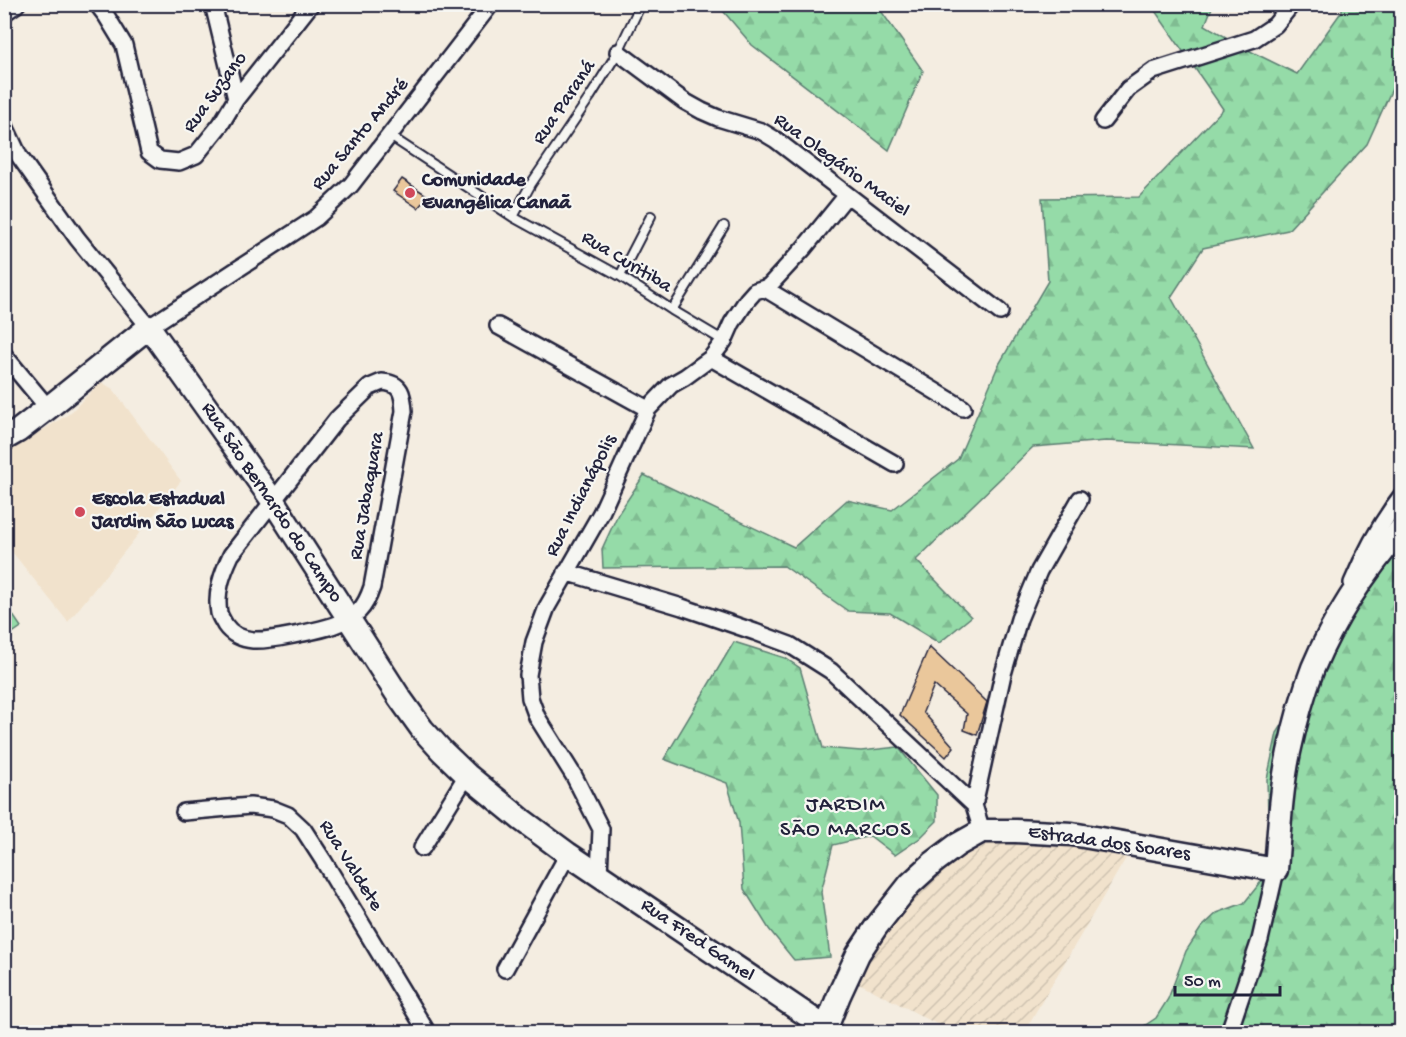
<svg xmlns="http://www.w3.org/2000/svg" width="1406" height="1037" font-family="'Gochi Hand',sans-serif">
	<style>
		.built { fill: #f1e2cc }
		.industrial { fill: url(#industrial-furrows) }
		.forest { fill: url(#forest-firs); stroke: #5c7e72; stroke-width: 1.5 }
		.pitch { fill: #95dba8; stroke: #5c7e72; stroke-width: 1.5 }
		.building { fill: #eac79b; stroke: #22223b; stroke-width: 1.5 }
		.lines { fill: none; stroke-linecap: round; stroke-linejoin: round }
		.lane-casing { stroke: #22223b; stroke-width: 12 }
		.street-casing { stroke: #22223b; stroke-width: 20 }
		.secondary-casing { stroke: #22223b; stroke-width: 27 }
		.lane { stroke: #f6f6f2; stroke-width: 8 }
		.street { stroke: #f6f6f2; stroke-width: 15 }
		.secondary { stroke: #f6f6f2; stroke-width: 22 }
		.poi-dot { fill: #d1495b; stroke: #f6f6f2; stroke-width: 2 }
		.labels { text-anchor: middle; dominant-baseline: central; stroke-width: 4.5; stroke-linejoin: round; paint-order: stroke }
		.street-label { font-size: 20px; fill: #22223b; stroke: #f6f6f2 }
		.poi-label { font-size: 20px; font-weight: bold; fill: #22223b; stroke: #f6f6f2; text-anchor: start }
		.quarter-label { font-size: 22px; letter-spacing: 1.5px; fill: #22223b; stroke: #f6f6f2 }
	</style>
	<defs>
		<pattern id="industrial-furrows" width="10" height="10" patternUnits="userSpaceOnUse" patternTransform="scale(1.5)"><rect width="10" height="10" fill="#f1e2cc"/><path d="M-1 1l2-2M0 10L10 0M9 11l2-2" fill="none" stroke="#cec2b0"/></pattern>
		<pattern id="forest-firs" width="22" height="20" patternUnits="userSpaceOnUse" patternTransform="scale(1.5)"><rect width="22" height="20" fill="#95dba8"/><path d="M5 1l3.5 6h-7zM16 11l3.5 6h-7z" fill="#80bc92"/></pattern>
	</defs>
	<rect width="100%" height="100%" fill="#f4ede1"/>
	<filter id="ink" filterUnits="userSpaceOnUse"><feTurbulence type="fractalNoise" baseFrequency=".0167" numOctaves="2"/><feDisplacementMap in="SourceGraphic" scale="12" xChannelSelector="R" yChannelSelector="G"/><feConvolveMatrix kernelMatrix="1 2 1 2 8 2 1 2 1" color-interpolation-filters="sRGB"/></filter>
	<g filter="url(#ink)">
		<path class="built" d="M101 382 113 389 181 481 68 622 5 543V453L69 414Z"/>
		<path class="industrial" d="M999 841H1033L1074 846 1126 858 1024 1032H952L855 981 888 928 931 877 971 846Z"/>
		<path class="forest" d="M718 5H877L923 71 889 150 752 45Z
			M1151 5H1213L1205 25 1250 51 1297 74 1342 11V5H1401V69L1367 144 1288 230 1203 248 1171 297 1254 449 1106 441 1033 447 916 560 971 617 939 643 890 613 848 611 784 566 603 568 602 549 618 514 644 475 794 547 847 500 892 510 958 459 998 366 1048 281 1042 198 1139 197 1223 109Z
			M1401 539V1032H1119L1121 1031 1138 1030 1156 1018 1168 999 1186 951 1201 928 1217 913 1244 903 1264 878 1269 852 1267 779 1277 733 1295 705 1312 658Z
			M734 642 785 658 800 668 823 748 861 751 898 747 937 795V821L920 838 895 855 870 836 833 845 821 892 830 957 794 960 769 929 744 889 739 823 727 783 664 759Z"/>
		<path class="pitch" d="M4 602 21 627 5 638H4Z"/>
		<path class="building" d="M402 179 428 196 418 208 393 191Z
			M929 647 987 702 977 735 964 730 967 714 934 685 923 712 954 747 946 757 900 715Z"/>
		<g class="lines">
			<g class="lane-casing">
				<path id="lane" d="M390 136 513 217 620 276 672 310 724 341
					M513 217 531 184 590 97 618 52 641 4
					M620 276 651 216
					M672 310 724 226"/>
			</g>
			<g class="street-casing">
				<path id="street" d="M97 4 107 17 124 45 149 152 160 160 179 162 196 155 221 124 236 99 311 4
					M213 4 236 99
					M4 13 17 4
					M618 52 684 101 702 111 718 118 761 131 776 140 1000 312
					M1103 121 1128 89 1153 71 1254 39 1275 25 1292 4
					M4 124 19 156 77 238 149 327 316 218 351 185 491 4
					M764 288 963 408
					M498 326 648 409
					M4 355 48 408
					M711 358 895 464
					M382 382C402 383 403 395 404 411L372 587C369 596 365 605 359 611 343 626 318 630 299 634 283 637 268 641 253 640 242 639 231 634 225 625 223 621 220 617 219 613 215 592 223 572 231 555L337 419 370 387Z
					M566 572 682 607 755 632 790 645 831 671 974 805 982 831
					M1352 583C1365 552 1381 522 1402 495
					M974 805 1003 674 1019 619 1039 571 1080 499
					M184 812 250 806 273 809 288 815 303 829 323 860 427 1032
					M422 848 467 775
					M599 875 601 829 574 776 537 717 530 698 528 675 534 642 547 607 601 513 648 409 671 385 685 377 711 358 724 341 732 323 747 300 755 291 768 287 804 248 847 195
					M505 969 568 854
					M1229 1032 1260 940 1276 870"/>
			</g>
			<g class="secondary-casing">
				<path id="secondary" d="M4 439 18 431 48 408 149 327 273 501 399 697 422 729 442 751 467 775 522 820 568 854 826 1028 839 995 858 954 876 927 910 884 933 863 957 845 982 831H1016L1072 834 1276 870C1279 831 1281 790 1289 752 1295 724 1303 694 1313 668 1334 618 1367 569 1402 528"/>
			</g>
			<use href="#lane" class="lane"/>
			<use href="#street" class="street"/>
			<use href="#secondary" class="secondary"/>
		</g>
	</g>
	<g class="poi-dot">
		<circle cx="410" cy="193" r="6"/>
		<circle cx="80" cy="512" r="6"/>
	</g>
	<g class="labels">
		<g class="street-label">
			<text transform="translate(216 93) rotate(-54)">Rua Suzano</text>
			<text transform="translate(565 103) rotate(-56)">Rua Paraná</text>
			<text transform="translate(361 135) rotate(-50)">Rua Santo André</text>
			<text transform="translate(841 166) rotate(36)">Rua Olegário Maciel</text>
			<text transform="translate(626 263) rotate(31)">Rua Curitiba</text>
			<text transform="translate(368 496) rotate(-80)">Rua Jabaquara</text>
			<text transform="translate(582 496) rotate(-63)">Rua Indianápolis</text>
			<text transform="translate(271 503) rotate(56)">Rua São Bernardo do Campo</text>
			<text transform="translate(1109 844) rotate(8)">Estrada dos Soares</text>
			<text transform="translate(350 866) rotate(58)">Rua Valdete</text>
			<text transform="translate(697 941) rotate(34)">Rua Fred Gamel</text>
		</g>
		<g class="poi-label">
			<text x="422" y="181">Comunidade<tspan x="422" dy="23">Evangélica Canaã</tspan></text>
			<text x="92" y="500">Escola Estadual<tspan x="92" dy="23">Jardim São Lucas</tspan></text>
		</g>
		<g class="quarter-label">
			<text x="846" y="806">JARDIM<tspan x="846" dy="25">SÃO MARCOS</tspan></text>
		</g>
	</g>
	<rect width="1406" height="1037" fill="none" stroke="#f6f6f2" stroke-width="24"/>
	<rect x="12" y="12" width="1382" height="1013" fill="none" stroke="#22223b" stroke-width="2" filter="url(#ink)"/>
	<path d="M1175 986v9h105v-9" fill="none" stroke="#22223b" stroke-width="3"/>
	<text x="1184" y="986" font-size="18" fill="#22223b" stroke="#f6f6f2" stroke-width="4.5" paint-order="stroke">50 m</text>
</svg>
